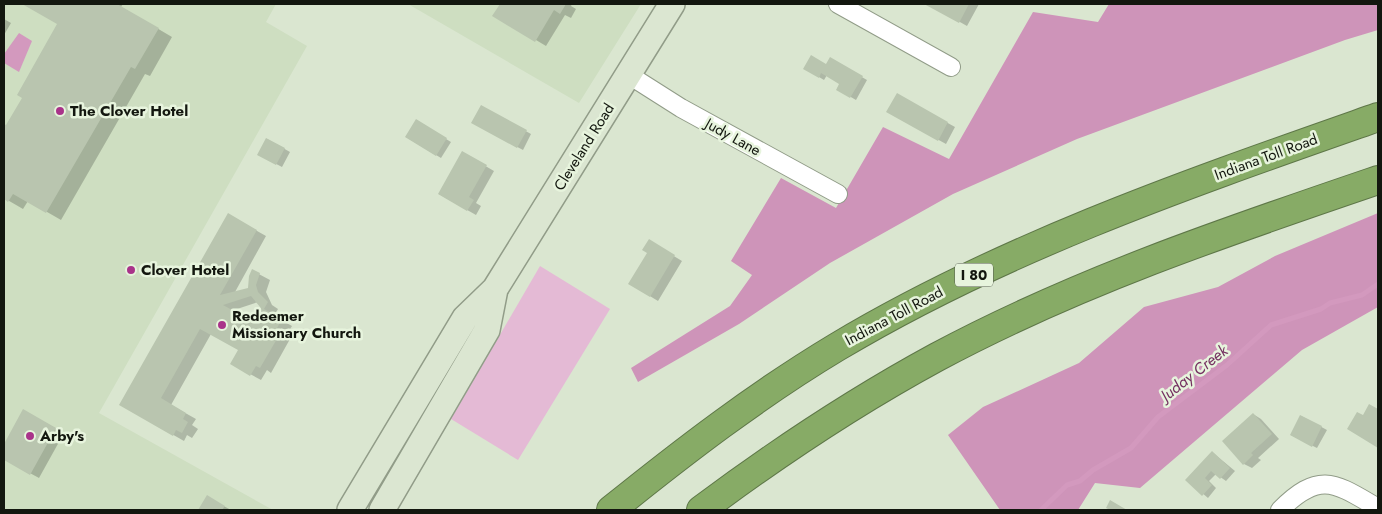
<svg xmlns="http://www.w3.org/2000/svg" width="1382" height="514" font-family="Jost,sans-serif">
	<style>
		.built { fill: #cedec1 }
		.green { fill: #e4bad5 }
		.forest { fill: #ce94b9 }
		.water { fill: #d399be }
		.shadow { fill: #0003; fill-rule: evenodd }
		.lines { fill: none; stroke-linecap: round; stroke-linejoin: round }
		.stream { stroke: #d399be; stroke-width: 5 }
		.building { fill: #b9c5af; fill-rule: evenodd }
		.street-casing { stroke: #919c88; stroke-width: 20 }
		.secondary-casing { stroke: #919c88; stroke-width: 28 }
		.highway-casing { stroke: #5e7748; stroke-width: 30 }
		.street { stroke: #fff; stroke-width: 18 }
		.secondary { stroke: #dbe6d1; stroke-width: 25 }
		.highway { stroke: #87ab66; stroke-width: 28 }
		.poi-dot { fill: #a9338a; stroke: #e7f4dd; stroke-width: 2 }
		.labels { text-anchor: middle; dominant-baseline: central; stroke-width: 5; stroke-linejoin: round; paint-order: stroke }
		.shield { fill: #e7f4dd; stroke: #53594d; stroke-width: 1 }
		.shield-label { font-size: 14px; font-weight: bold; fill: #13170f }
		.poi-label { font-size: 15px; font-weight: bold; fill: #13170f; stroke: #e7f4dd; text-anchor: start }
		.street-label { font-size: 15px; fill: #13170f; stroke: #e7f4dd }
		.water-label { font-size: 16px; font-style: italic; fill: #753161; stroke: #e7f4dd }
	</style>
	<rect width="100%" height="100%" fill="#dae6d0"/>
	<path class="built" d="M4 4H276L266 22 307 46 99 413 273 510H4Z
		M408 4H641L579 103Z"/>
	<path class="green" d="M540 266 610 309 518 460 451 419Z"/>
	<path class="forest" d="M1109 4H1378V30L1345 40 1077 139 953 194 830 263 739 324 638 382 631 368 730 306 752 275 731 261 781 178 836 208 883 127 949 159 1033 12 1098 22Z
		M1378 213V307L1302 350 1140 488 1095 483 1078 510H1000L948 435 983 407 1079 363 1144 307 1218 287 1275 256Z"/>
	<path class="water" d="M19 33 32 41 19 72 4 63V54Z"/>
	<path class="shadow" d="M24 4H123L121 7 172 37 150 76 145 74 61 220 28 201 23 209 4 198V125L6 127 24 97 59 24Z
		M501 4H572L571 6 576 9 571 18 565 15 546 46 494 15Z
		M928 4H979L967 26Z
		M4 19 11 23 4 35Z
		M830 59 867 80 856 100 837 89 841 83 827 75 824 80 804 68 826 65Z
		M897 95 955 127 946 144 888 112Z
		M482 107 531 134 523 150 473 123Z
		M416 121 451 142 441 158 406 137Z
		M267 139 290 152 282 167 259 155Z
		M463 153 494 171 476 203 481 206 476 215 439 194Z
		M229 215 266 236 235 292 250 289 253 271 270 280 266 292 272 305 278 309 274 316 292 326 286 336 290 339 271 373 267 370 261 380 232 364 240 350 211 334 171 405 196 419 192 425 198 429 192 438 187 435 184 441 121 405ZM258 302 261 307 252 323 231 311Z
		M649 241 682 261 658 301 630 284 648 253Z
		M24 411 64 433 39 478 4 459V447Z
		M1253 414 1261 419 1279 439 1258 458 1261 460 1252 468 1244 464Z
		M1301 416 1327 430 1317 448 1291 435Z
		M1212 452 1235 471 1226 481 1216 474 1209 481 1216 488 1208 498 1187 480Z
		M207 497 231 510H200Z"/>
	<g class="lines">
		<path class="stream" d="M1041 510 1067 485 1080 481 1093 470 1131 448 1158 417 1227 365 1271 325 1321 309 1330 303 1362 295 1378 284"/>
	</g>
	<path class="building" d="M22 4H117L159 28 135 69 131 67 46 213 13 194 8 202 4 199V124L6 125 22 98 17 95 57 24Z
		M500 4H566L560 14 554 10 535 42 492 16Z
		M924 4H969L959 23Z
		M811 55 826 64 830 57 863 76 850 98 836 90 839 84 821 73 819 78 803 69Z
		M897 93 948 122 938 141 886 112Z
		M481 105 527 130 517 148 471 123Z
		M416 119 447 138 436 156 405 137Z
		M266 138 285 148 276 165 257 155Z
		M462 151 487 165 469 197 474 200 467 211 438 194Z
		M228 213 257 230 220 295 248 288 249 276 252 269 260 273 256 285 258 292 268 302 264 309 282 319 276 330 281 332 260 368 256 366 250 376 230 364 238 350 200 329 161 398 186 413 183 419 188 422 182 433 176 430 173 436 119 405ZM251 296 260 307 252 321 223 305Z
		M649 239 675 255 650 297 628 284 647 253 642 250Z
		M1369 404 1378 409V448L1347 429 1357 412 1363 415Z
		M23 409 56 428 30 475 4 460V444Z
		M1253 413 1272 434 1251 453 1253 455 1243 465 1222 441Z
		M1300 415 1322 426 1312 447 1290 435Z
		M1212 451 1230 468 1220 479 1211 471 1205 478 1212 485 1202 496 1185 480Z
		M207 495 225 506 222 510H198Z
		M1110 500 1127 510H1110L1106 508Z"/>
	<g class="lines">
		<g class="street-casing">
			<path id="street" d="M838 4 951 67
				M629 75 681 108 838 194
				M1280 510C1320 470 1335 483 1378 508"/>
		</g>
		<g class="secondary-casing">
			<path id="secondary" d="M350 510 465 318 495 289 672 4
				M382 510 487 330 495 289"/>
		</g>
		<g class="highway-casing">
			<path id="highway" d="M611 510C683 452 757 395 837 347 1006 246 1193 182 1378 117
				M701 510C776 454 854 402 937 357 1077 282 1228 231 1378 180"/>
		</g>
		<use href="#street" class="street"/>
		<use href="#secondary" class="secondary"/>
		<use href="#highway" class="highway"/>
	</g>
	<g class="poi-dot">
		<circle cx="60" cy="111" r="5"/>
		<circle cx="131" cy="270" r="5"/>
		<circle cx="222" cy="325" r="5"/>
		<circle cx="30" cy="436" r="5"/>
	</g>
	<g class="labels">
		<rect class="shield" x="955" y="263.5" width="38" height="23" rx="4"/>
		<g class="shield-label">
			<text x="974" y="275">I 80</text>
		</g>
		<g class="poi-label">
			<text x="70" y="111">The Clover Hotel</text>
			<text x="141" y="270">Clover Hotel</text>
			<text x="232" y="316">Redeemer<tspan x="232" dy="17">Missionary Church</tspan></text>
			<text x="40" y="436">Arby's</text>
		</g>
		<g class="street-label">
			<text transform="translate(733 137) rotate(29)">Judy Lane</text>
			<text transform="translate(584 147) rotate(-58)">Cleveland Road</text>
			<text transform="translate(1266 157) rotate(-20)">Indiana Toll Road</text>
			<text transform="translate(894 316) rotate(-28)">Indiana Toll Road</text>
		</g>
		<g class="water-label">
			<text transform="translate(1194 373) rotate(-38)">Juday Creek</text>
		</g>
	</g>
	<rect width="1382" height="514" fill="none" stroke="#13170f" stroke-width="10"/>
</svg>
